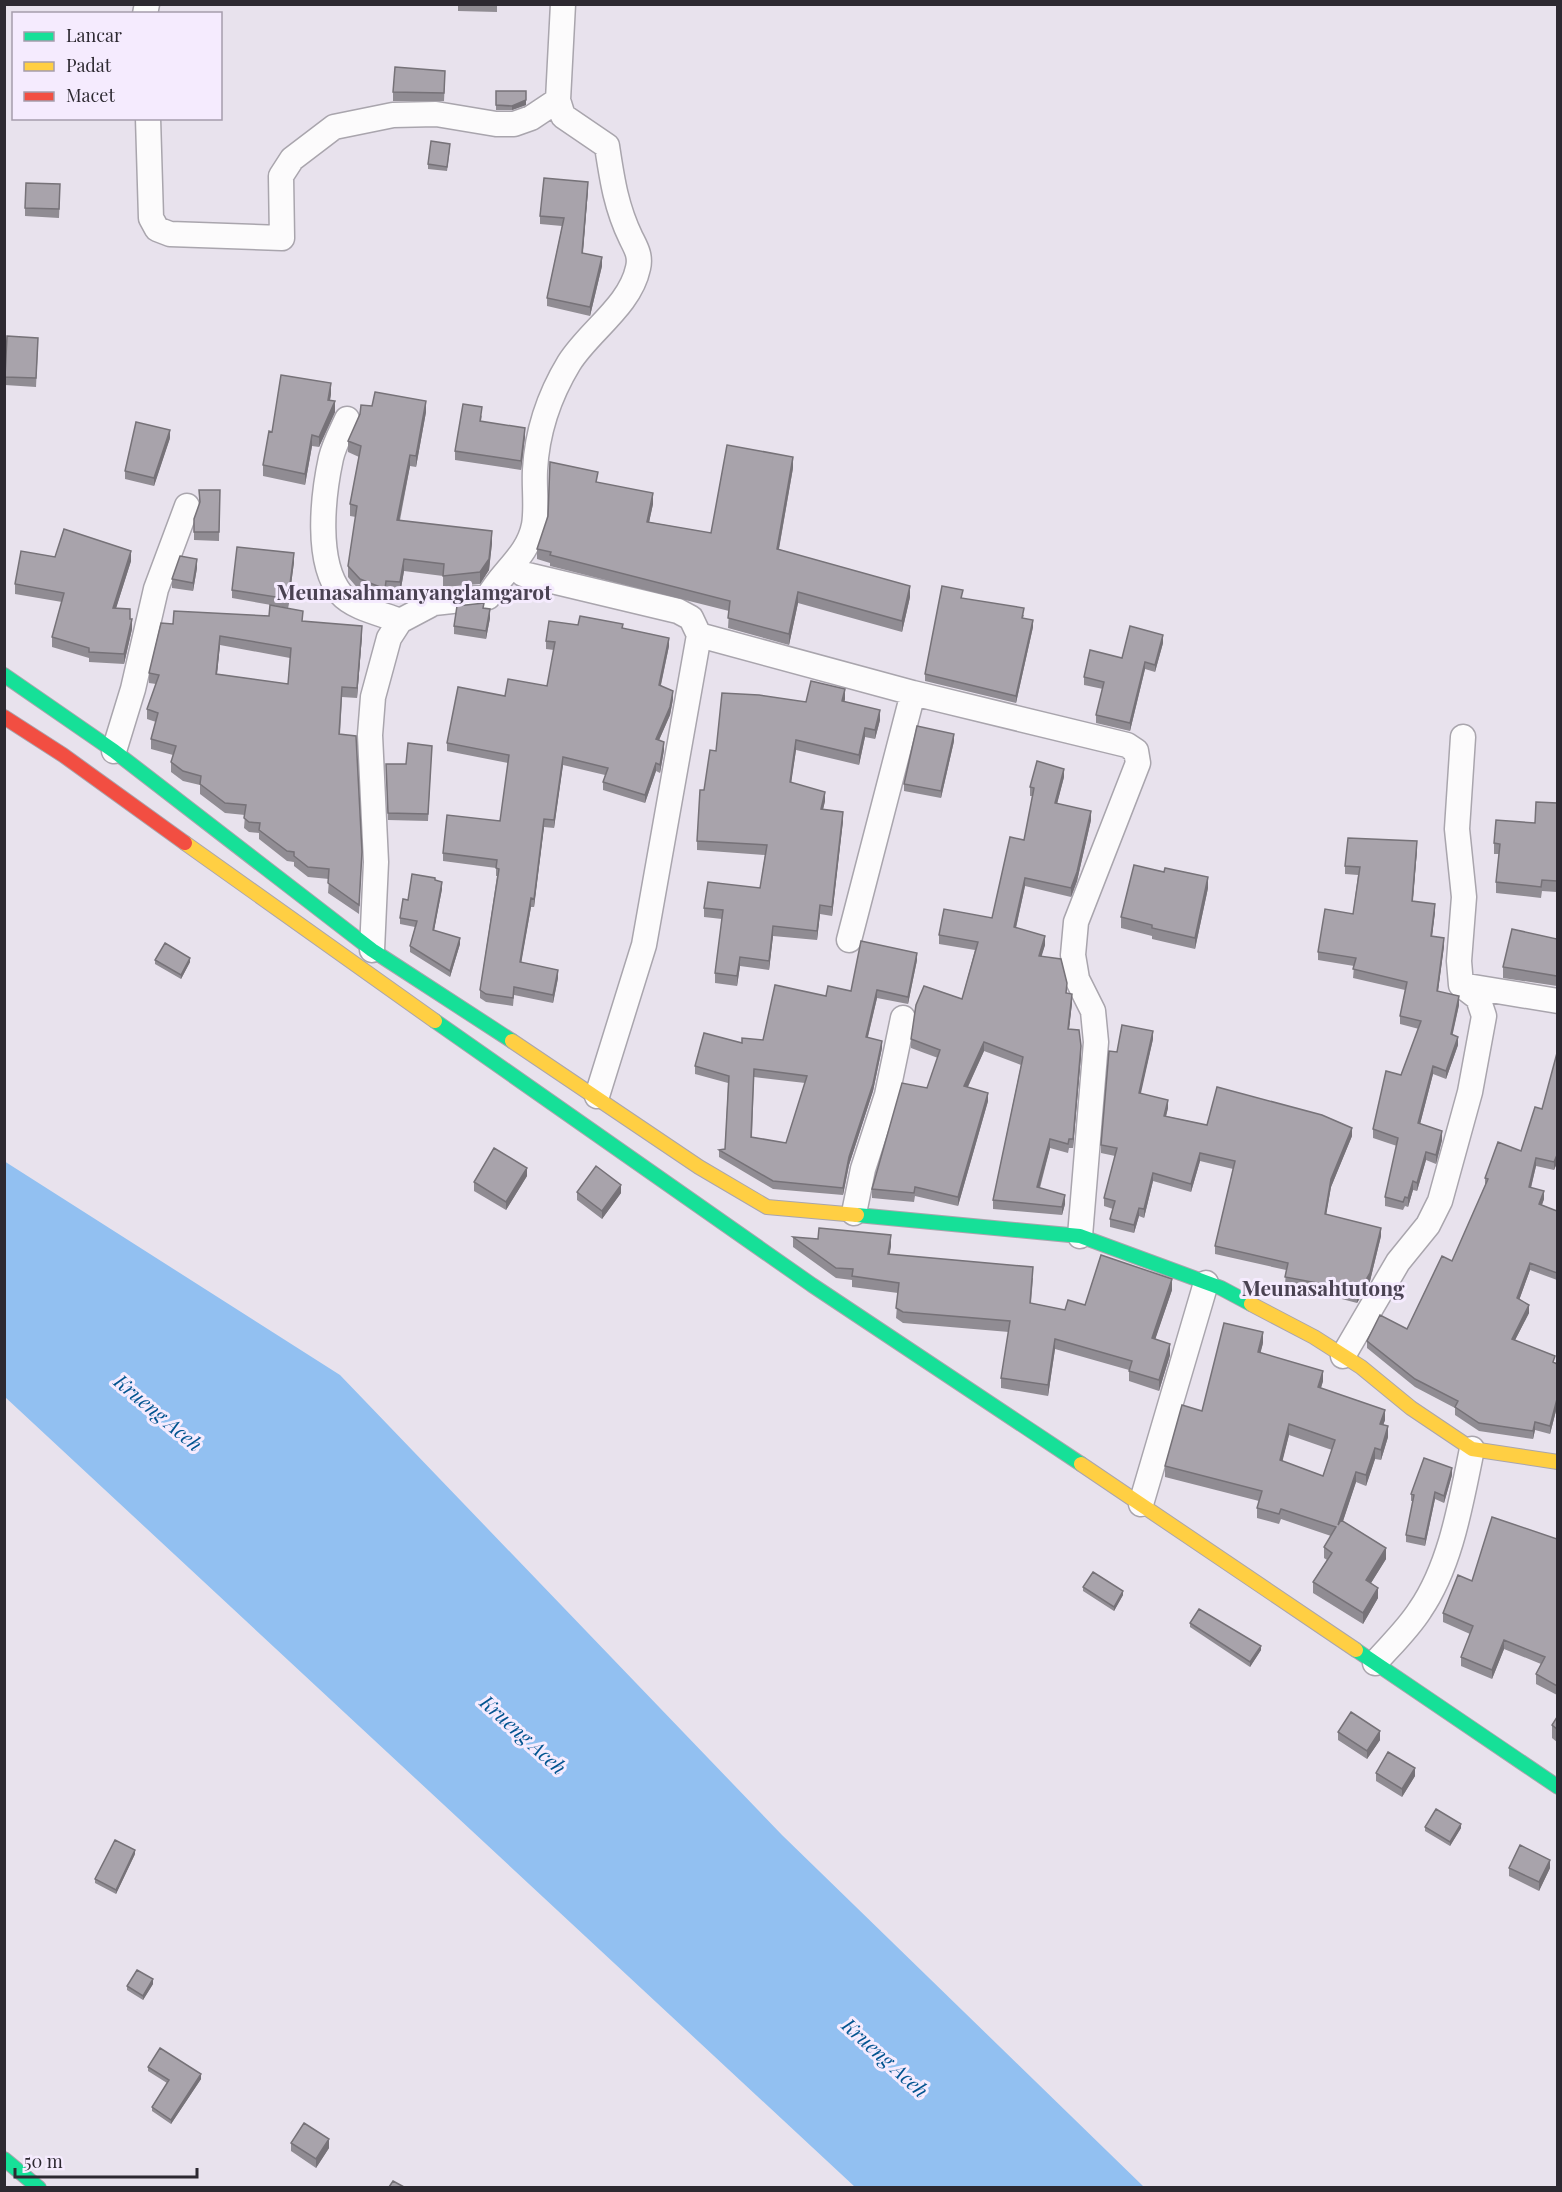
<svg xmlns="http://www.w3.org/2000/svg" width="1562" height="2192" font-family="'Playfair Display',serif">
	<style>
		.water { fill: #92c0f1 }
		.lines { fill: none; stroke-linecap: round; stroke-linejoin: round }
		.street-casing { stroke: #a9a5ad; stroke-width: 27 }
		.fast-casing { stroke: #a9a5ad; stroke-width: 16 }
		.slow-casing { stroke: #a9a5ad; stroke-width: 16 }
		.jam-casing { stroke: #a9a5ad; stroke-width: 16 }
		.street { stroke: #fcfbfc; stroke-width: 24 }
		.fast { stroke: #16e098; stroke-width: 14 }
		.slow { stroke: #ffcf43; stroke-width: 14 }
		.jam { stroke: #f24e42; stroke-width: 14 }
		.wall { fill: #908c93; fill-rule: evenodd }
		.shaded-wall { fill: #767278 }
		.building { fill: #a8a3ab; stroke: #767278; stroke-width: 1.5; fill-rule: evenodd }
		.labels { text-anchor: middle; dominant-baseline: central; stroke-width: 6; stroke-linejoin: round; paint-order: stroke }
		.water-label { font-size: 20px; font-style: italic; fill: #025490; stroke: #f5ebfe }
		.quarter-label { font-size: 21px; font-weight: bold; fill: #4a4252; stroke: #f5ebfe }
	</style>
	<rect width="100%" height="100%" fill="#e8e2ed"/>
	<path class="water" d="M4 1161 340 1375 782 1835 1144 2187H855L5 1397Z"/>
	<g class="lines">
		<g class="street-casing">
			<path id="street" d="M145 14 147 4
				M148 118 151 218 157 229 170 234 282 238 281 176 292 159 334 127 393 115 436 114 496 124H514L531 118 558 100
				M347 419C341 432 334 445 331 458 323 495 315 562 341 594 353 608 383 614 400 621
				M523 574 678 611 691 618 699 635
				M114 751 133 689 156 589 187 506
				M849 940 913 693
				M372 950 376 862 370 735 373 697 389 638 400 621 434 603 488 597C502 571 528 556 534 525 537 508 534 488 535 470 537 432 549 396 569 363 589 331 630 306 638 268 641 256 636 248 631 238 616 207 612 179 607 146L563 116 558 100 563 4
				M1461 985 1558 1001
				M597 1096 644 945 699 635 913 693 1127 745 1136 751 1138 763 1076 922 1073 955 1077 979 1093 1011 1096 1042 1080 1236
				M854 1213 863 1169 887 1095 903 1018
				M1343 1356 1398 1262 1428 1225 1440 1201 1470 1092 1484 1016 1478 998 1461 985 1459 961 1464 897 1457 829 1463 737
				M1141 1504 1206 1283
				M1375 1663C1390 1646 1408 1629 1420 1610 1451 1565 1461 1502 1472 1449"/>
		</g>
		<g class="fast-casing">
			<path id="fast" d="M4 675 114 751 372 950 512 1041
				M435 1021 812 1285 1081 1464
				M857 1215 1080 1236 1221 1288 1251 1304
				M1356 1650 1558 1787
				M4 2159 39 2188"/>
		</g>
		<g class="slow-casing">
			<path id="slow" d="M185 843 435 1021
				M512 1041 699 1167 767 1207 857 1215
				M1251 1304 1314 1337 1361 1367 1411 1408 1472 1449 1558 1462
				M1081 1464 1356 1650"/>
		</g>
		<g class="jam-casing">
			<path id="jam" d="M4 717 63 755 185 843"/>
		</g>
		<use href="#street" class="street"/>
		<use href="#fast" class="fast"/>
		<use href="#slow" class="slow"/>
		<use href="#jam" class="jam"/>
	</g>
	<path class="wall" d="M458 4H497V12L458 11Z
		M445 79 444 101H393V92Z
		M496 91H526V105L512 110H496Z
		M450 148 447 171 428 169V164Z
		M588 190 583 253 602 266 590 316 547 306V298L562 226 540 224V216Z
		M60 193 59 218 25 216V208Z
		M38 346 36 387 5 385V377Z
		M331 394 330 400 335 412 319 447 312 446 305 485 263 476V465L272 432Z
		M372 406 426 412 416 467 410 466 400 520 492 543 489 570 480 584 443 587V576L404 571 400 594 386 592 385 601 360 591 348 577V566L356 517 350 516V504L359 457 348 452V441Z
		M482 415 481 421 525 436 521 470 455 460V451Z
		M170 438 154 486 125 479V471Z
		M793 468 779 549 910 597 902 632 798 603 789 645 728 628 729 611 550 566V563L537 559V549L598 482 653 504 649 522 711 533Z
		M199 490H220L219 541 194 540V519L200 505Z
		M55 557 131 561 116 608 130 619 132 629 124 664 89 662V658L52 647V637L62 602 15 594V584Z
		M294 562 288 608 232 598V590Z
		M197 568 193 591 172 588V579Z
		M962 599 1024 615 1023 618 1033 627 1016 703 925 681V674Z
		M484 608 490 618 486 639 454 634V626Z
		M303 621 362 636 357 698 342 697 340 735 362 852 359 914 328 893 329 879 308 877 294 866V862L287 861 259 839V833L249 832 244 828 245 815 225 813 200 794V785L183 781 171 772V762L173 755 151 749V739L156 722 147 719V709L156 684 149 683V673L173 624ZM220 645 290 658 288 684 217 674Z
		M578 625 623 628 669 646 661 685 673 699 670 715 659 740 664 750 660 773 656 771 645 803 603 790V782L605 775 563 765 554 828 544 827 534 907H531L521 962 558 978 553 1003 514 995 513 1006 486 1002 480 998V990L497 876H496V868L443 861V853L500 821 508 763 447 751V743L505 696 547 686 554 650 546 649V641Z
		M1163 643 1155 672 1145 669 1130 731 1096 723V715L1103 689 1084 685V677L1122 658Z
		M845 699 844 702 880 720 875 739 865 737 859 765 796 750 791 782 825 801 823 809 843 821 832 916 820 914 817 940 773 936 769 970 740 966 737 986 715 983V973L722 919 704 917V908L760 888 765 855 697 850V841L704 790 716 751 806 702Z
		M954 741 941 798 904 791V784Z
		M432 746 428 821 388 820 386 764H406Z
		M1064 777 1057 803 1091 820 1077 881 1071 897 1025 886 1016 928 1045 945 1041 956 1067 993 1072 1003 1069 1029 1081 1055 1073 1148H1069L1068 1153 1050 1148 1040 1188 1065 1204 1062 1215 993 1209V1200L1021 1065 984 1051 968 1087 988 1101 958 1206 915 1196 914 1202 872 1198V1189L927 1088 938 1058 911 1048V1039L962 999 975 950 939 944V935L992 918 1024 840 1033 796H1030V787Z
		M1557 803V892L1542 891 1541 898 1496 893V882L1499 854H1494V843L1535 823Z
		M1417 850 1413 901 1435 912 1432 936 1444 946 1438 991 1459 1005 1452 1035 1458 1045 1446 1079 1433 1074 1420 1124 1442 1140 1436 1164 1426 1160 1417 1191 1413 1190 1408 1207 1405 1206 1403 1210 1385 1206V1197L1397 1146 1373 1138V1129L1401 1075 1419 1029 1400 1024V1016L1405 990 1353 978 1354 966 1318 960V952L1353 914 1358 875 1345 874V866Z
		M435 880 442 889 434 930 460 944 450 977 410 952V946L415 927 400 924V918L408 900Z
		M1208 888 1195 949 1152 939V936L1121 928V917Z
		M1557 939V986L1503 978V967Z
		M155 960 190 962 181 979 155 964Z
		M917 960 908 1004 877 998 868 1037 882 1048 873 1091 849 1165 843 1195 773 1189 719 1157V1150L725 1149 728 1083 695 1074V1066L742 1043 763 1040 826 996 851 991ZM754 1077 805 1083 786 1143 752 1137Z
		M1153 1039 1140 1094 1168 1108 1166 1116 1207 1125 1352 1136 1331 1187 1326 1214 1381 1236 1370 1281 1357 1303 1338 1298V1295L1285 1285 1286 1270 1215 1254V1246L1233 1169 1200 1161 1191 1192 1153 1181 1144 1218 1139 1216 1134 1233 1110 1227V1219L1113 1209 1104 1206V1198L1115 1156 1101 1153V1145L1117 1052Z
		M1557 1053V1163L1554 1170 1536 1166 1531 1188 1544 1199 1542 1205 1557 1211V1280L1530 1270 1519 1300 1529 1313 1515 1340 1557 1364V1407L1550 1434 1535 1430 1533 1439 1479 1431 1455 1415V1408L1415 1387 1367 1348V1341L1407 1329 1452 1261 1485 1186V1178L1521 1151 1542 1109Z
		M527 1176 506 1210 474 1191V1182Z
		M577 1192 621 1193 602 1219 577 1200Z
		M793 1237 891 1246 889 1254 1033 1278 1031 1303 1065 1310 1085 1305 1172 1290 1155 1339 1170 1355 1159 1391 1129 1381V1370L1055 1349 1048 1396 1001 1388V1378L1009 1332 903 1323 896 1318 898 1293 852 1287V1280L836 1278 793 1247Z
		M1263 1343 1260 1353 1323 1381 1321 1388 1385 1420 1383 1425 1388 1437 1381 1460 1375 1459 1366 1486 1356 1482 1343 1521 1386 1559 1371 1583 1378 1598 1363 1624 1313 1593V1582L1327 1560 1324 1558V1547L1331 1536 1281 1519 1279 1524 1257 1518V1508L1259 1501 1165 1477V1466L1202 1411ZM1289 1435 1332 1450 1323 1476 1282 1461Z
		M1452 1475 1444 1503 1435 1499 1425 1546 1406 1542V1535L1413 1501H1411V1494Z
		M1557 1539V1695L1536 1684V1674L1541 1664 1504 1649 1492 1679 1461 1666V1657L1470 1634 1443 1622V1613L1472 1581Z
		M1083 1587 1123 1595 1114 1611 1083 1591Z
		M1190 1623 1261 1650 1250 1667 1190 1627Z
		M1557 1717V1742L1552 1738V1725Z
		M1338 1732 1380 1740 1367 1759 1338 1740Z
		M1376 1773 1415 1776 1402 1797 1376 1781Z
		M1425 1827 1461 1828 1450 1846 1425 1831Z
		M135 1854 116 1894 95 1883V1879Z
		M1509 1868H1550L1539 1891 1509 1876Z
		M153 1984 143 2000 127 1990V1986Z
		M148 2067 201 2079 171 2124 152 2111V2107L167 2083 148 2071Z
		M291 2143 329 2148 316 2168 291 2151Z"/>
	<path class="shaded-wall" d="M526 100V105L512 110V106Z
		M588 182V190L582 261V253Z
		M602 257V266L590 316V307Z
		M331 383V394L328 411V400Z
		M335 401V412L319 447V437Z
		M426 401V412L416 467V456Z
		M525 428V436L521 470V461Z
		M170 430V438L154 486V478Z
		M312 435V446L305 485V474Z
		M410 455V466L397 531V520Z
		M793 457V468L777 559V549Z
		M653 493V504L647 532V522Z
		M492 531V543L489 570 480 584V572Z
		M131 551V561L113 618V608Z
		M294 553V562L288 608V599Z
		M197 559V568L193 591V583Z
		M404 559V571L400 594V582Z
		M386 581V592L385 601V589Z
		M910 586V597L902 632V621Z
		M798 592V603L789 645V634Z
		M490 609V618L486 639V631Z
		M132 619V629L124 664V654Z
		M1033 620V627L1016 703V696Z
		M362 626V636L357 698V688Z
		M1163 635V643L1155 672V665Z
		M220 636V645L216 684V674Z
		M669 638V646L659 693V685Z
		M1145 662V669L1130 731V723Z
		M845 689V699L842 711V701Z
		M673 691V699L670 715 656 747V739Z
		M880 710V720L875 739V730Z
		M865 728V737L859 765V755Z
		M954 734V741L941 798V791Z
		M796 740V750L790 791V782Z
		M664 742V750L660 773V765Z
		M563 757V765L554 828V820Z
		M656 763V771L645 803V795Z
		M1064 769V777L1055 812V803Z
		M825 792V801L821 818V809Z
		M1091 811V820L1077 881 1071 897V888Z
		M843 812V821L832 916V907Z
		M544 819V827L534 907V899Z
		M1417 841V850L1412 909V901Z
		M1208 877V888L1195 949V938Z
		M1025 878V886L1014 936V927Z
		M442 882V889L433 936V930Z
		M531 898V907L520 970V962Z
		M1435 904V912L1431 945V936Z
		M820 905V914L817 940V931Z
		M773 926V936L769 970V961Z
		M1045 936V945L1039 965V956Z
		M460 938V944L450 977V971Z
		M1444 938V946L1437 999V991Z
		M917 953V960L908 1004V997Z
		M740 957V966L737 986V976Z
		M190 958V962L181 979V975Z
		M558 970V978L553 1003V995Z
		M877 990V998L866 1044V1037Z
		M1072 994V1003L1068 1038V1029Z
		M1459 996V1005L1451 1042V1034Z
		M1153 1031V1039L1139 1102V1093Z
		M1458 1037V1045L1446 1079V1071Z
		M882 1041V1048L873 1091 849 1165 843 1195V1188L849 1157Z
		M984 1042V1051L964 1095V1086Z
		M1081 1046V1055L1073 1148V1139Z
		M1433 1066V1074L1418 1132V1123Z
		M988 1093V1101L958 1206V1197Z
		M1168 1100V1108L1164 1124V1116Z
		M1352 1128V1136L1331 1187 1325 1222V1214L1331 1179Z
		M1442 1131V1140L1436 1164V1155Z
		M1050 1139V1148L1037 1196V1187Z
		M1426 1152V1160L1417 1191V1183Z
		M1200 1153V1161L1191 1192V1184Z
		M1557 1155V1163L1554 1170V1162Z
		M1536 1158V1166L1529 1195V1187Z
		M527 1168V1176L506 1210V1202Z
		M1153 1173V1181L1144 1218V1209Z
		M1413 1181V1190L1408 1207V1198Z
		M621 1185V1193L602 1219V1211Z
		M1544 1191V1199L1539 1212V1204Z
		M1065 1195V1204L1062 1215V1207Z
		M1139 1208V1216L1134 1233V1225Z
		M1381 1228V1236L1370 1281 1357 1303V1295Z
		M891 1235V1246L888 1265V1254Z
		M1530 1263V1270L1517 1306V1298Z
		M1172 1279V1290L1152 1349V1338Z
		M1529 1305V1313L1512 1346V1339Z
		M1263 1332V1343L1258 1363V1352Z
		M1055 1339V1349L1048 1396V1385Z
		M1170 1344V1355L1159 1391V1380Z
		M1323 1371V1381L1318 1397V1387Z
		M1557 1399V1407L1550 1434V1426Z
		M1385 1410V1420L1380 1434V1424Z
		M1535 1422V1430L1533 1439V1431Z
		M1289 1424V1435L1280 1471V1460Z
		M1388 1426V1437L1381 1460V1450Z
		M1375 1448V1459L1366 1486V1475Z
		M1452 1468V1475L1444 1503V1496Z
		M1356 1472V1482L1338 1536V1525Z
		M1435 1492V1499L1425 1546V1539Z
		M1386 1548V1559L1366 1591V1580Z
		M1378 1588V1598L1363 1624V1613Z
		M1123 1591V1595L1114 1611V1607Z
		M1504 1640V1649L1492 1679V1670Z
		M1261 1646V1650L1250 1667V1662Z
		M1380 1731V1740L1367 1759V1751Z
		M1415 1768V1776L1402 1797V1789Z
		M1461 1824V1828L1450 1846V1842Z
		M135 1850V1854L116 1894V1890Z
		M1550 1860V1868L1539 1891V1882Z
		M153 1979V1984L143 2000V1996Z
		M201 2074V2079L171 2124V2120Z
		M329 2139V2148L316 2168V2159Z"/>
	<path class="building" d="M395 67 445 71 444 93 393 92Z
		M496 91H526V100L512 106 496 105Z
		M431 141 450 144 447 167 428 164Z
		M544 178 588 182 582 253 602 257 590 307 547 298 564 218 540 216Z
		M26 183 60 184 59 209 25 208Z
		M7 336 38 338 36 378 5 377Z
		M281 375 331 383 328 400 335 401 319 437 312 435 305 474 263 465 269 431 272 432Z
		M375 392 426 401 416 456 410 455 397 520 492 531 489 559 480 572 443 576 444 564 404 559 400 582 386 581 385 589 360 579 348 566 357 506 350 504 361 446 348 441 360 414 361 405 372 406Z
		M463 404 482 407 480 421 525 428 521 461 455 451Z
		M136 422 170 430 154 478 125 471Z
		M727 445 793 457 777 549 910 586 902 621 798 592 789 634 728 618 730 601 550 555 551 552 537 549 548 516 550 462 598 472 596 482 653 493 647 522 711 533Z
		M199 490H220L219 532H194V519L200 502Z
		M64 529 131 551 113 608 130 609V619H132L124 654 89 652V648L52 637 64 593 15 584 21 551 55 557Z
		M237 547 294 553 288 599 232 590Z
		M180 556 197 559 193 583 172 579Z
		M942 586 963 590 961 598 1024 608 1022 618 1033 620 1016 696 925 674Z
		M484 603 483 608 490 609 486 631 454 626 457 606Z
		M270 605 303 611 302 621 362 626 357 688 342 687 339 734 356 736 362 852 359 905 328 883 329 869 308 867 294 856V852L287 851 259 830 260 823 249 822 244 818 246 805 225 803 200 784 201 776 183 771 171 762 176 746 151 739 158 713 147 709 159 675 149 673 161 623 173 624 174 611 269 616ZM220 636 291 648 288 684 216 674Z
		M580 616 623 624 622 628 669 638 659 685 673 691 670 707 656 739 664 742 660 765 656 763 645 795 603 782 608 768 563 757 554 820 544 819 534 899 531 898 520 962 558 970 553 995 514 987 513 998 486 994 480 990 499 869 496 868 497 860 443 853 447 815 500 821 509 755 447 743 458 687 505 696 508 679 547 686 555 642 546 641 549 621 578 625Z
		M1130 626 1163 635 1155 665 1145 662 1130 723 1096 715 1104 682 1084 677 1090 650 1122 658Z
		M811 681 845 689 842 701 880 710 875 730 865 728 859 755 796 740 790 782 825 792 821 809 843 812 832 907 820 905 817 931 773 926 769 961 740 957 737 976 715 973 723 910 704 908 708 882 760 888 767 845 697 841 700 790H704L710 750 716 751 722 693 759 695 806 702Z
		M917 726 954 734 941 791 904 784Z
		M408 743 432 746 428 814 388 813 386 764H406Z
		M1037 761 1064 769 1055 803 1091 811 1077 872 1071 888 1025 878 1014 927 1045 936 1039 956 1061 959 1067 983 1066 993 1072 994 1068 1029 1079 1030 1081 1046 1073 1139H1069L1068 1144 1050 1139 1037 1187 1065 1195 1062 1207 993 1200 1023 1057 984 1042 964 1086 988 1093 958 1197 915 1187 914 1193 872 1189 902 1083 927 1088 940 1050 911 1039 916 1005 924 986 962 999 978 942 939 935 944 909 992 918 1010 837 1024 840 1034 788 1030 787Z
		M1536 802 1557 803V881L1542 880 1541 887 1496 882 1500 844 1494 843 1496 820 1535 823Z
		M1348 838 1417 841 1412 901 1435 904 1431 936 1444 938 1437 991 1459 996 1451 1034 1458 1037 1446 1071 1433 1066 1418 1123 1442 1131 1436 1155 1426 1152 1417 1183 1413 1181 1408 1198 1405 1197 1403 1202 1385 1197 1398 1138 1373 1129 1386 1071 1401 1075 1421 1021 1400 1016 1407 982 1353 969 1356 958 1318 952 1325 909 1353 914 1360 867 1345 866Z
		M1134 865 1164 872 1165 868 1208 877 1195 938 1152 928V925L1121 917Z
		M412 874 435 878V880L442 882 433 930 460 938 450 971 410 946 417 921 400 918 403 899 408 900Z
		M1512 929 1557 939V976L1503 967Z
		M861 941 917 953 908 997 877 990 866 1037 882 1041 873 1084 849 1157 843 1188 773 1181 719 1150 725 1149 729 1076 695 1066 704 1033 742 1043V1038L763 1040 775 985 826 996 828 986 851 991ZM754 1069 807 1076 786 1143 751 1137Z
		M165 943 190 958 181 975 155 960Z
		M1122 1025 1153 1031 1139 1093 1168 1100 1164 1116 1207 1125 1217 1087 1322 1115 1352 1128 1331 1179 1325 1214 1381 1228 1370 1273 1357 1295 1338 1290 1339 1287 1285 1277 1288 1263 1215 1246 1235 1161 1200 1153 1191 1184 1153 1173 1144 1209 1139 1208 1134 1225 1110 1219 1115 1201 1104 1198 1117 1148 1101 1145 1109 1051 1117 1052Z
		M1557 1053V1155L1554 1162 1536 1158 1529 1187 1544 1191 1539 1204 1557 1211V1273L1530 1263 1517 1298 1529 1305 1512 1339 1555 1356 1553 1362 1557 1364V1399L1550 1426 1535 1422 1533 1431 1479 1423 1455 1407 1458 1401 1415 1379 1367 1341 1380 1315 1407 1329 1442 1256 1452 1261 1488 1179 1485 1178 1498 1142 1521 1151 1535 1107 1542 1109Z
		M494 1148 527 1168 506 1202 474 1182Z
		M596 1166 621 1185 602 1211 577 1192Z
		M819 1228 891 1235 888 1254 1033 1267 1030 1303 1065 1310 1068 1300 1085 1305 1101 1255 1172 1279 1152 1338 1170 1344 1159 1380 1129 1371 1132 1361 1055 1339 1048 1385 1001 1378 1010 1321 903 1312 896 1308 899 1283 852 1276 853 1269 836 1268 793 1237 818 1239Z
		M1224 1323 1263 1332 1258 1352 1323 1371 1318 1387 1385 1410 1380 1424 1388 1426 1381 1450 1375 1448 1366 1475 1356 1472 1338 1525 1341 1520 1386 1548 1366 1580 1378 1588 1363 1613 1313 1582 1332 1553 1324 1547 1336 1527 1281 1509 1279 1514 1257 1508 1262 1491 1165 1466 1182 1405 1202 1411ZM1289 1424 1335 1440 1323 1476 1280 1460Z
		M1424 1458 1452 1468 1444 1496 1435 1492 1425 1539 1406 1535 1414 1495 1411 1494Z
		M1492 1517 1557 1539V1686L1536 1674 1545 1657 1504 1640 1492 1670 1461 1657 1473 1626 1443 1613 1458 1575 1472 1581Z
		M1093 1572 1123 1591 1114 1607 1083 1587Z
		M1199 1609 1261 1646 1250 1662 1190 1623Z
		M1351 1712 1380 1731 1367 1751 1338 1732Z
		M1557 1717V1729L1552 1725Z
		M1388 1752 1415 1768 1402 1789 1376 1773Z
		M1436 1809 1461 1824 1450 1842 1425 1827Z
		M115 1840 135 1850 116 1890 95 1879Z
		M1520 1845 1550 1860 1539 1882 1509 1868Z
		M137 1970 153 1979 143 1996 127 1986Z
		M160 2048 201 2074 171 2120 152 2107 169 2080 148 2067Z
		M304 2123 329 2139 316 2159 291 2143Z
		M393 2181 404 2187H389Z"/>
	<g class="labels">
		<g class="water-label">
			<text transform="translate(159 1412) rotate(40)">Krueng Aceh</text>
			<text transform="translate(524 1734) rotate(42)">Krueng Aceh</text>
			<text transform="translate(886 2057) rotate(42)">Krueng Aceh</text>
		</g>
		<g class="quarter-label">
			<text x="414" y="591">Meunasahmanyanglamgarot</text>
			<text x="1323" y="1287">Meunasahtutong</text>
		</g>
	</g>
	<rect width="1562" height="2192" fill="none" stroke="#2d2931" stroke-width="12"/>
	<rect x="12" y="12" width="210" height="108" fill="#f5ebfe" stroke="#a59dac" stroke-width="1.5"/>
	<rect x="24" y="32" width="30" height="9" fill="#16e098" stroke="#a59dac" stroke-width="1.5"/>
	<text x="66" y="42" font-size="18" fill="#2d2931">Lancar</text>
	<rect x="24" y="62" width="30" height="9" fill="#ffcf43" stroke="#a59dac" stroke-width="1.5"/>
	<text x="66" y="72" font-size="18" fill="#2d2931">Padat</text>
	<rect x="24" y="92" width="30" height="9" fill="#f24e42" stroke="#a59dac" stroke-width="1.5"/>
	<text x="66" y="102" font-size="18" fill="#2d2931">Macet</text>
	<path d="M15 2168v9h182v-9" fill="none" stroke="#2d2931" stroke-width="3"/>
	<text x="24" y="2168" font-size="18" fill="#2d2931" stroke="#f5ebfe" stroke-width="4.5" paint-order="stroke">50 m</text>
</svg>
